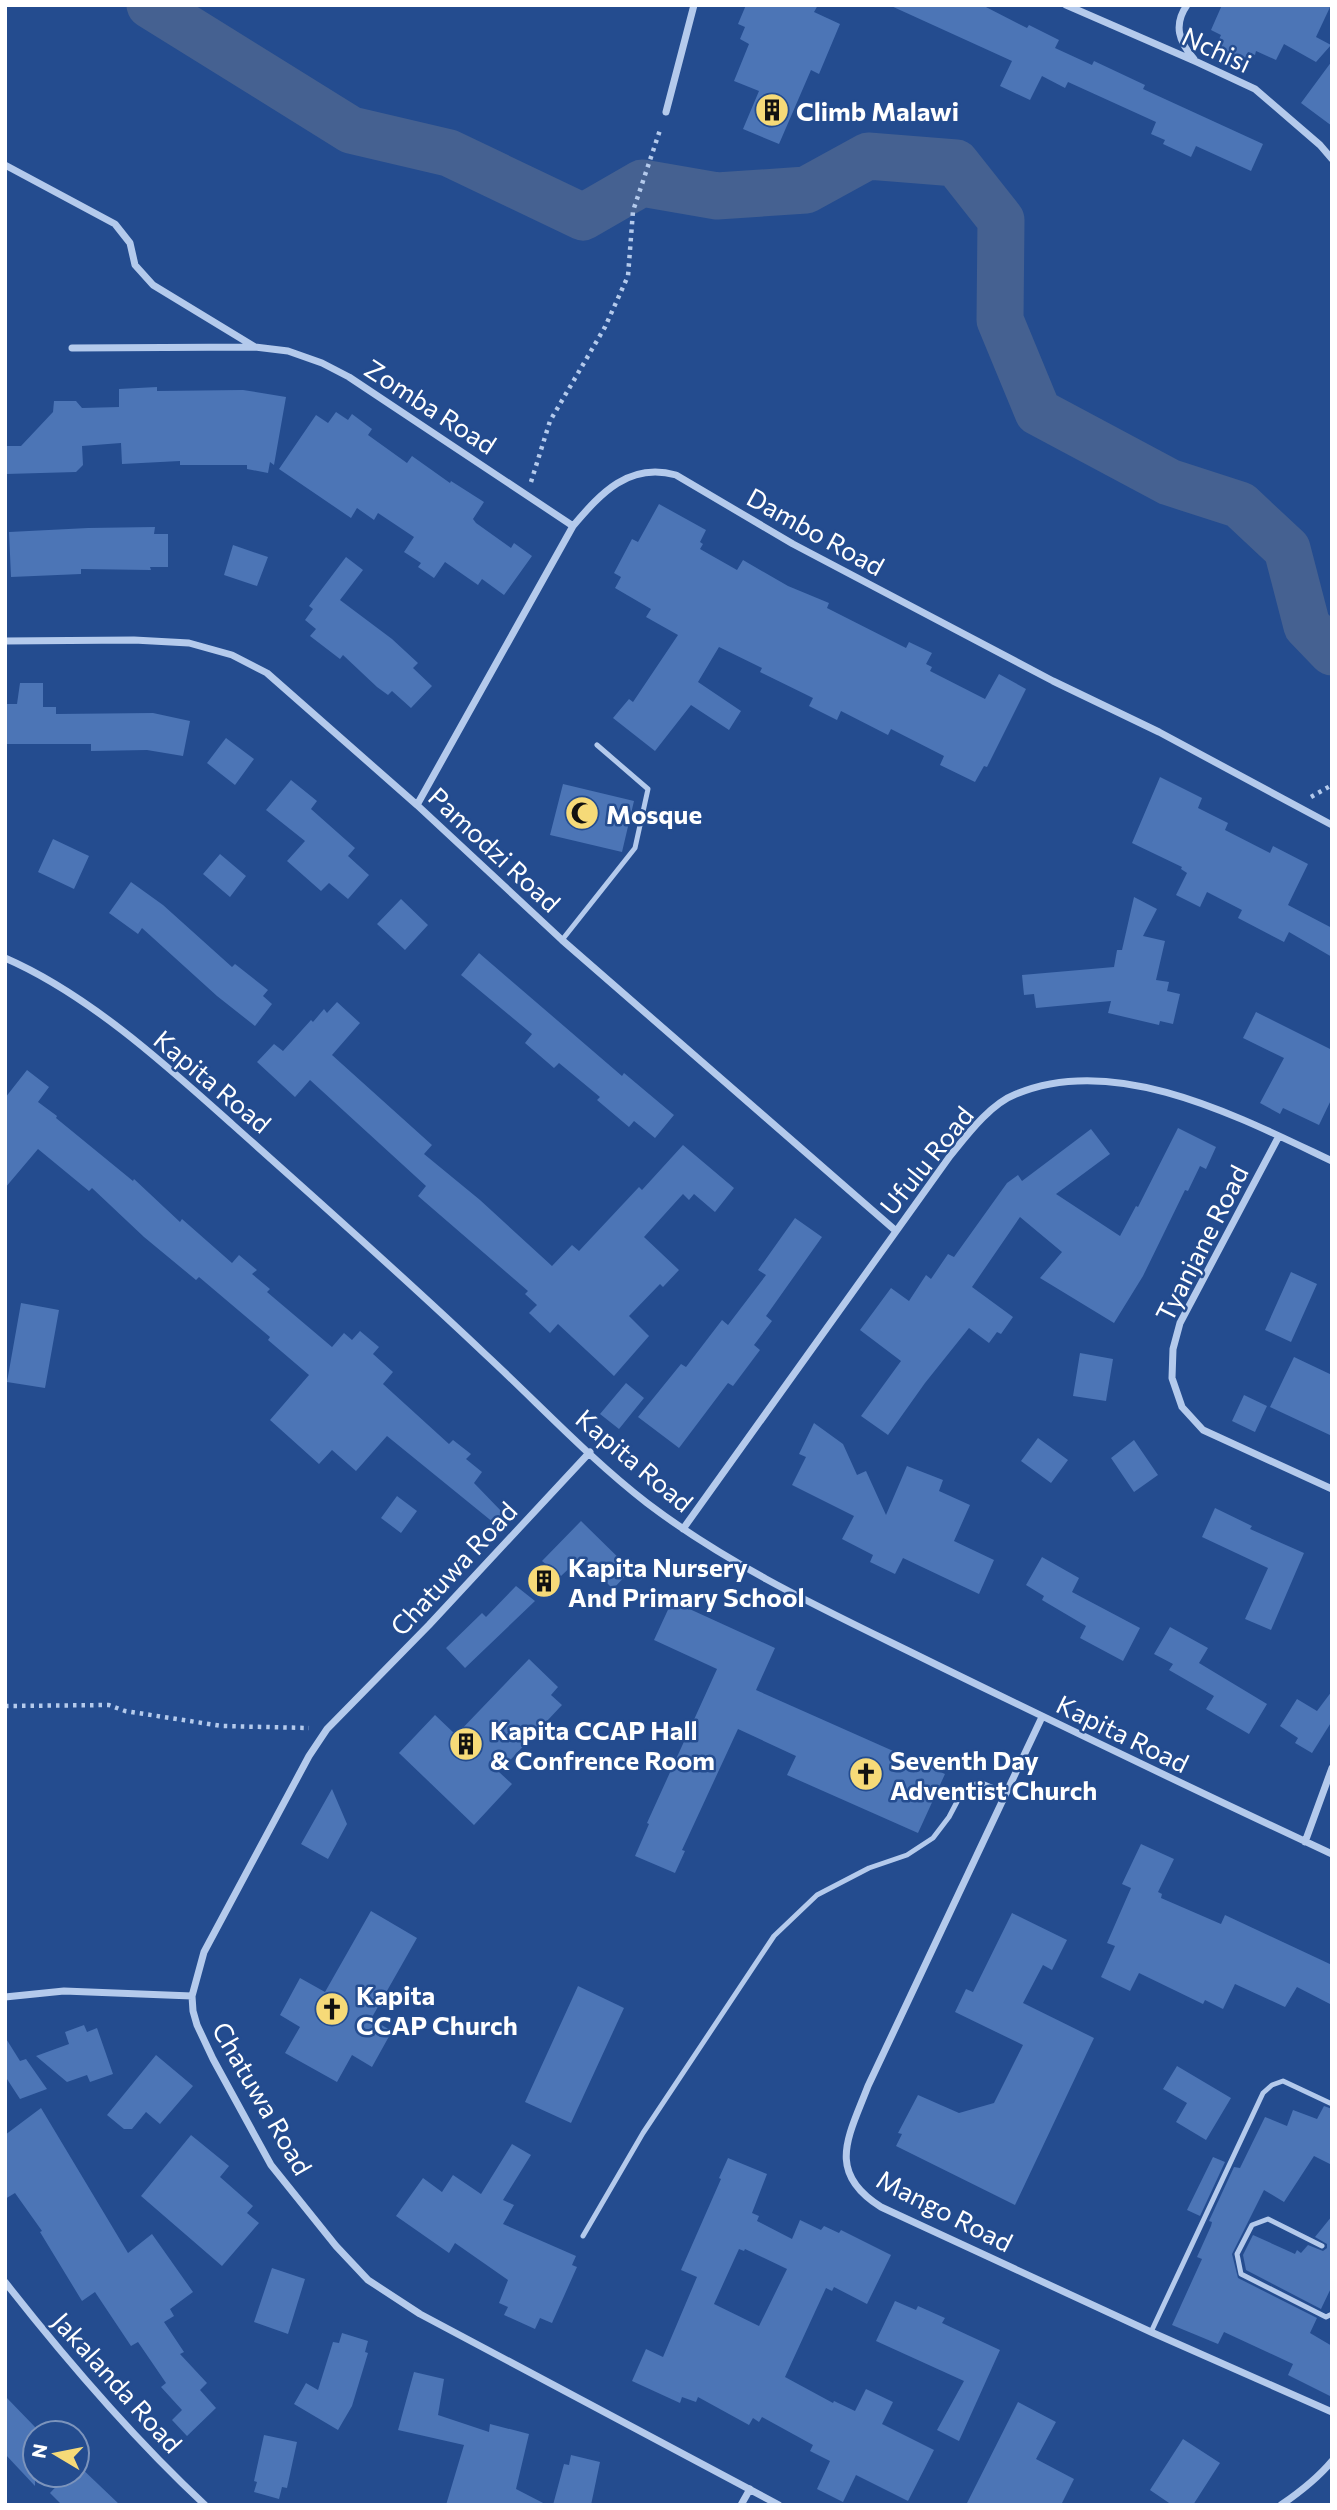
<svg xmlns="http://www.w3.org/2000/svg" width="1337" height="2510" font-family="Commissioner,sans-serif">
	<style>
		.lines { fill: none; stroke-linecap: round; stroke-linejoin: round }
		.river { stroke: #456191; stroke-width: 47 }
		.building { fill: #4c75b6; fill-rule: evenodd }
		.path { stroke: #b4caec; stroke-width: 4.5; stroke-dasharray: 3.5 5; stroke-linecap: butt }
		.service { stroke: #b4caec; stroke-width: 5 }
		.minor { stroke: #b4caec; stroke-width: 7 }
		.labels { text-anchor: middle; dominant-baseline: central; stroke-width: 5; stroke-linejoin: round; paint-order: stroke }
		.street-label { font-size: 26px; fill: #fff; stroke: #244c8f }
		.poi-label { font-size: 26px; font-weight: bold; fill: #fff; stroke: #244c8f; text-anchor: start }
	</style>
	<rect width="100%" height="100%" fill="#244c8f"/>
	<g class="lines">
		<path class="river" d="M150 5 351 130 449 153 583 217 642 183 717 196 806 190 868 156 956 163 1001 220 1000 320 1038 412 1169 482 1240 505 1287 549 1307 626 1332 652"/>
	</g>
	<path class="building" d="M746 5H818L814 12 840 24 819 74 811 70 779 144 743 129 759 91 734 81 749 44 740 39 745 27 738 24Z
		M889 5H982L1027 28 1029 25 1059 40 1055 48 1092 65 1094 61 1145 85 1143 89 1263 144 1251 171 1196 146 1191 157 1163 144 1165 140 1151 134 1156 122 1068 82 1065 88 1042 76 1030 100 1000 86 1012 61Z
		M1222 5H1331L1316 37 1331 45 1316 62 1284 44 1276 60 1256 51 1255 55 1248 52 1242 64 1214 50 1221 35 1211 30Z
		M1332 61V126L1301 103Z
		M157 387V391L243 390 286 397 274 465 270 462 268 473 247 469V465H180V461L122 464 121 443 82 446 83 465 76 472 6 474 5 446H21L53 412 54 401H76L82 408 119 407V389Z
		M336 412 348 420 352 414 372 429 368 435 407 463 412 456 450 483 451 481 484 502 473 519 476 523 511 548 514 543 532 556 504 595 482 579 478 585 445 562 434 578 418 567 421 563 404 552 414 537 378 513 374 520 357 508 351 518 279 469 316 415 328 423Z
		M659 504 706 530 700 542 703 544 700 549 737 570 743 560 788 586 829 603 827 608 906 648 909 642 932 653 926 664 932 667 930 671 985 699 999 674 1026 689 987 767 984 766 975 782 940 765 944 756 891 729 888 735 841 711 837 720 809 706 813 698 760 672 762 668 719 647 698 682 741 711 729 730 691 705 655 751 613 718 629 699 633 702 678 635 646 617 651 609 615 588 621 577 614 573 632 539 638 542Z
		M155 527 154 534H168V567H150L151 570 81 569V574L11 577 9 532 88 528Z
		M233 545 268 557 257 586 224 575Z
		M346 557 363 570 340 600 392 639 418 663 413 668 432 686 411 708 392 691 388 695 377 687 343 655 340 659 310 636 316 629 305 620 313 609 309 606Z
		M20 683H43V707H56V714L153 713 190 721 183 756 147 750 91 751V744H5V704H17Z
		M226 738 254 759 235 785 207 763Z
		M1160 777 1202 798 1198 808 1228 823 1225 830 1270 853 1273 846 1308 864 1288 905 1332 928V957L1289 932 1284 942 1238 918 1242 910 1207 892 1200 907 1176 895 1187 873 1181 869 1182 867 1132 843Z
		M291 780 317 801 311 809 355 848 348 856 369 875 348 899 329 883 321 891 287 861 305 841 266 810Z
		M563 784 634 801 622 852 550 835Z
		M53 839 89 856 74 889 38 872Z
		M220 854 246 876 230 897 203 874Z
		M131 882 163 905 232 967 235 964 268 990 263 996 272 1004 255 1026 217 996 142 928 138 934 109 913Z
		M1134 897 1157 909 1143 936 1165 941 1156 980 1169 982 1167 991 1180 994 1173 1024 1160 1021 1159 1025 1108 1013 1111 1001 1036 1008 1034 994 1024 995 1022 975 1114 967 1117 950H1122Z
		M401 899 428 925 405 950 377 924Z
		M479 953 622 1076 624 1073 674 1115 655 1138 634 1121 629 1127 597 1100 600 1097 559 1063 554 1068 525 1043 532 1034 461 975Z
		M337 1002 360 1023 332 1055 432 1145 424 1154 480 1200 552 1266 572 1245 579 1251 639 1187 642 1190 683 1145 734 1188 715 1212 694 1194 689 1200 683 1194 644 1237 679 1270 663 1287 660 1284 629 1316 649 1336 614 1376 558 1324 550 1333 529 1313 537 1305 525 1294 528 1291 418 1196 426 1186 310 1080 295 1097 257 1062 274 1044 283 1051 311 1020 313 1022 324 1009 327 1013Z
		M1256 1012 1332 1050V1098L1319 1125 1283 1108 1280 1114 1260 1103 1284 1058 1243 1038Z
		M27 1070 49 1087 38 1102 57 1116 56 1118 133 1181 134 1179 180 1222 182 1219 232 1263 239 1255 257 1270 252 1274 270 1289 267 1292 332 1347 344 1333 352 1340 360 1331 379 1347 373 1354 393 1372 383 1384 449 1444 453 1440 471 1454 466 1459 482 1472 474 1483 503 1513 494 1523 387 1436 356 1471 332 1450 319 1464 270 1420 309 1375 268 1340 270 1337 199 1277 196 1280 144 1237 92 1188 89 1191 38 1149 5 1188V1098Z
		M1178 1128 1216 1147 1206 1169 1200 1166 1188 1191 1185 1190 1143 1276 1114 1323 1040 1278 1062 1252 1020 1217 972 1287 1013 1317 1001 1334 997 1332 989 1343 969 1328 925 1383 888 1435 861 1416 901 1361 860 1330 891 1288 909 1301 926 1275 931 1279 948 1254 954 1257 1007 1183 1018 1175 1022 1181 1091 1129 1110 1154 1056 1194 1120 1236 1136 1206 1138 1207Z
		M795 1218 822 1237 766 1316 772 1321 754 1345 760 1350 733 1386 728 1383 679 1448 638 1417 681 1364 686 1367 722 1320 728 1325 766 1275 758 1270Z
		M1291 1272 1317 1284 1291 1342 1265 1330Z
		M21 1303 59 1310 45 1388 7 1382Z
		M1080 1353 1113 1359 1106 1401 1073 1396Z
		M1294 1357 1332 1375V1436L1270 1407Z
		M626 1383 644 1398 619 1429 600 1414Z
		M1244 1395 1267 1406 1255 1432 1232 1421Z
		M814 1423 843 1444 857 1475 866 1471 886 1515 907 1466 943 1480 939 1491 970 1505 954 1541 994 1560 979 1594 903 1558 895 1574 870 1562 873 1555 842 1539 854 1516 792 1485 806 1457 799 1454Z
		M1038 1438 1068 1460 1051 1483 1021 1461Z
		M1134 1440 1158 1475 1134 1492 1111 1458Z
		M397 1496 417 1511 401 1533 381 1518Z
		M1215 1508 1252 1526 1250 1529 1304 1553 1271 1630 1245 1619 1268 1568 1202 1537Z
		M581 1521 631 1570 613 1589 581 1557 561 1576 542 1561Z
		M1042 1557 1079 1578 1072 1592 1140 1628 1123 1661 1080 1638 1086 1626 1042 1600 1044 1596 1026 1585Z
		M516 1586 535 1601 465 1668 446 1648 482 1613 486 1617Z
		M672 1601 775 1648 756 1690 945 1774 918 1833 787 1775 796 1756 738 1729 682 1850 685 1851 675 1873 635 1856 649 1824 647 1823 717 1669 654 1640Z
		M1170 1627 1208 1648 1199 1663 1267 1704 1249 1734 1206 1709 1214 1696 1169 1670 1173 1664 1154 1654Z
		M529 1659 558 1687 551 1695 562 1705 499 1772 512 1784 474 1825 399 1753 435 1715 456 1735Z
		M1332 1691V1721L1312 1753 1295 1743 1298 1738 1280 1726 1297 1699 1317 1711Z
		M332 1789 347 1824 328 1859 301 1844Z
		M1141 1844 1174 1859 1158 1892 1162 1894 1161 1898 1221 1924 1225 1915 1332 1965V2005L1297 1987 1285 2007 1235 1984 1223 2009 1205 2000 1203 2004 1139 1973 1130 1991 1101 1977 1115 1946 1107 1943 1131 1888 1122 1884Z
		M371 1911 417 1938 371 2019 392 2031 372 2067 352 2055 337 2082 285 2053 300 2027 280 2015 300 1978 325 1992Z
		M1012 1913 1067 1940 1052 1970 1043 1965 1023 2003 1094 2038 1015 2205 896 2146 902 2134 898 2133 918 2095 959 2113 994 2103 1023 2045 955 2012 966 1989 973 1992Z
		M578 1986 624 2008 571 2123 525 2102Z
		M84 2025 87 2032 97 2028 113 2074 90 2082 87 2075 67 2082 36 2056 69 2044 65 2032Z
		M5 2037 20 2061 26 2059 47 2089 20 2099 5 2076Z
		M156 2055 193 2086 160 2124 146 2112 132 2129H124L107 2115Z
		M1177 2066 1231 2098 1206 2140 1176 2122 1187 2103 1163 2089Z
		M1324 2106 1332 2109V2165L1314 2156 1284 2202 1264 2190 1232 2254 1238 2278 1317 2318 1310 2333 1332 2346V2397L1288 2375 1293 2364 1224 2332 1218 2344 1172 2325 1202 2259 1197 2257 1211 2226 1212 2222 1209 2221 1234 2167 1240 2168 1265 2117 1287 2126 1293 2110 1317 2119Z
		M41 2108 128 2253 152 2234 193 2292 170 2309 174 2316 164 2322 184 2352 180 2354 207 2383 200 2390 216 2408 187 2436 172 2420 182 2410 161 2387 166 2383 138 2342 131 2346 95 2292 82 2301 40 2232 42 2231 15 2193 5 2199V2135Z
		M191 2135 229 2166 220 2177 253 2206 247 2213 259 2223 222 2266 141 2196Z
		M512 2144 531 2155 503 2200 514 2205 503 2224 576 2256 572 2265 577 2267 552 2323 540 2318 535 2329 504 2315 508 2307 499 2303 508 2280 455 2243 449 2253 396 2216 423 2178 442 2192 453 2175 481 2194Z
		M1213 2157 1225 2162 1200 2216 1187 2210Z
		M728 2158 767 2174 752 2213 759 2216 757 2221 792 2239 800 2220 821 2230 824 2226 839 2233 841 2230 891 2255 867 2304 834 2287 832 2291 826 2288 785 2377 833 2403 834 2401 855 2411 866 2389 893 2402 882 2424 934 2450 908 2501 856 2475 843 2502 817 2489 830 2461 810 2451 813 2445 762 2417 759 2422 753 2418 749 2425 698 2397 696 2402 682 2397 680 2403 632 2381 646 2349 663 2357 697 2277 681 2270 721 2179 719 2178ZM739 2249 744 2251 745 2249 787 2269 759 2326 714 2304Z
		M1332 2216V2286L1321 2309 1246 2270 1243 2255 1253 2235 1295 2254 1297 2250 1301 2253 1308 2245 1323 2251 1327 2248V2244L1315 2237Z
		M272 2268 305 2279 288 2334 254 2322Z
		M895 2301 916 2310 918 2306 945 2318 942 2323 1000 2350 959 2441 937 2430 964 2381 876 2341Z
		M342 2333 368 2341 365 2352 368 2353 352 2406 338 2430 294 2404 306 2383 318 2390 333 2342 339 2343Z
		M414 2372 444 2379 438 2415 489 2432 490 2424 529 2434 516 2489 547 2505H446L464 2445 398 2430Z
		M5 2396 35 2427V2486L5 2454Z
		M1018 2402 1056 2422 1036 2459 1074 2479 1061 2505H966Z
		M264 2435 297 2442 287 2488 282 2487 279 2499 254 2492 257 2482 254 2481Z
		M1183 2439 1220 2463 1193 2505H1172L1150 2490Z
		M571 2455 600 2462 591 2505H553L564 2464 569 2465Z
		M77 2464 120 2505H62L50 2493 67 2475H77Z"/>
	<g class="lines">
		<path class="path" d="M531 482 550 421 605 327 628 276 633 211 661 127
			M1311 797 1332 785
			M5 1706 109 1705 125 1711 222 1726 309 1728"/>
		<path class="service" d="M562 940 635 848 648 789 597 745
			M583 2236 643 2133 774 1936 817 1895 869 1868 907 1855 933 1838 949 1817 959 1798 971 1785 982 1783 1006 1793
			M1322 2246 1268 2219 1252 2225 1237 2254 1241 2274 1326 2317 1332 2314
			M1151 2332 1263 2093 1272 2085 1283 2081 1332 2104"/>
		<path class="minor" d="M1066 5 1197 62 1255 89 1320 145 1332 159
			M1187 5C1173 25 1179 42 1194 59
			M666 112 694 5
			M5 165 115 224 130 243 135 265 153 285 255 347
			M72 348 255 347 288 351 322 363 349 377 573 526
			M5 641 134 640 189 643 232 655 267 673 417 805 562 940 896 1231
			M417 805 573 526C601 493 629 462 676 475L793 544 1053 681 1159 732 1332 825
			M5 958C88 994 166 1065 233 1125 318 1201 403 1276 485 1354 538 1403 590 1459 647 1503 735 1570 838 1616 937 1665 1068 1729 1199 1792 1332 1854
			M1279 1136 1180 1323 1173 1349 1172 1378 1182 1407 1203 1430 1332 1489
			M590 1452 429 1625 327 1729 309 1756 204 1952 192 1996 193 2011 197 2025 213 2059 271 2165 336 2246 368 2280 420 2314 779 2505
			M683 1529 950 1156C967 1135 990 1104 1016 1094 1117 1052 1241 1118 1332 1161
			M1042 1717 868 2086C849 2136 825 2172 881 2207L1151 2332 1332 2412
			M1305 1842 1332 1768
			M5 1997 64 1991 192 1996
			M5 2282C67 2361 131 2436 205 2505
			M741 2505 750 2489
			M1281 2505C1300 2492 1317 2479 1332 2461"/>
	</g>
	<defs>
		<g id="building-disc" transform="scale(1.75)"><circle r="9.5" fill="#f6da78" stroke="#244c8f"/><path d="M-4-6H4V6H1V3H-1V6H-4ZM-2.5-4.3h1.7v1.8h-1.7ZM.8-4.3h1.7v1.8H.8ZM-2.5-1h1.7V.8h-1.7ZM.8-1h1.7V.8H.8Z" fill="#111"/></g>
		<g id="mosque-disc" transform="scale(1.75)"><circle r="9.5" fill="#f6da78" stroke="#244c8f"/><path d="M3.5-4.9A6 6 0 1 0 3.5 4.9A5 5 0 1 1 3.5-4.9Z" fill="#111"/></g>
		<g id="church-disc" transform="scale(1.75)"><circle r="9.5" fill="#f6da78" stroke="#244c8f"/><path d="M-1.2-6h2.4v3.5h3.3v2.4h-3.3V6h-2.4V-.1h-3.3v-2.4h3.3Z" fill="#111"/></g>
	</defs>
	<g fill-rule="evenodd">
		<use href="#building-disc" x="772" y="110"/>
		<use href="#mosque-disc" x="582" y="813"/>
		<use href="#building-disc" x="544" y="1581"/>
		<use href="#building-disc" x="466" y="1744"/>
		<use href="#church-disc" x="866" y="1774"/>
		<use href="#church-disc" x="332" y="2009"/>
	</g>
	<g class="labels">
		<g class="street-label">
			<text transform="translate(1217 49) rotate(25)">Nchisi</text>
			<text transform="translate(431 406) rotate(33)">Zomba Road</text>
			<text transform="translate(816 531) rotate(29)">Dambo Road</text>
			<text transform="translate(495 849) rotate(43)">Pamodzi Road</text>
			<text transform="translate(213 1081) rotate(40)">Kapita Road</text>
			<text transform="translate(926 1160) rotate(-51)">Ufulu Road</text>
			<text transform="translate(1201 1243) rotate(-63)">Tyanjane Road</text>
			<text transform="translate(635 1460) rotate(40)">Kapita Road</text>
			<text transform="translate(453 1568) rotate(-47)">Chatuwa Road</text>
			<text transform="translate(1123 1733) rotate(26)">Kapita Road</text>
			<text transform="translate(263 2098) rotate(60)">Chatuwa Road</text>
			<text transform="translate(945 2210) rotate(27)">Mango Road</text>
			<text transform="translate(118 2382) rotate(48)">Jakalanda Road</text>
		</g>
		<g class="poi-label">
			<text x="796" y="110">Climb Malawi</text>
			<text x="606" y="813">Mosque</text>
			<text x="568" y="1566">Kapita Nursery<tspan x="568" dy="30">And Primary School</tspan></text>
			<text x="490" y="1729">Kapita CCAP Hall<tspan x="490" dy="30">&amp; Confrence Room</tspan></text>
			<text x="890" y="1759">Seventh Day<tspan x="890" dy="30">Adventist Church</tspan></text>
			<text x="356" y="1994">Kapita<tspan x="356" dy="30">CCAP Church</tspan></text>
		</g>
	</g>
	<rect width="1337" height="2510" fill="none" stroke="#ffffff" stroke-width="14"/>
	<g transform="translate(56 2454) rotate(280)"><circle r="33" fill="#244c8f" stroke="#7c94bc" stroke-width="2"/>
	<path d="M0-5L12 26L0 18L-12 26Z" fill="#f6da78"/>
	<text y="-10" font-size="19" font-weight="bold" text-anchor="middle" fill="#ffffff">N</text>
	</g>
</svg>
